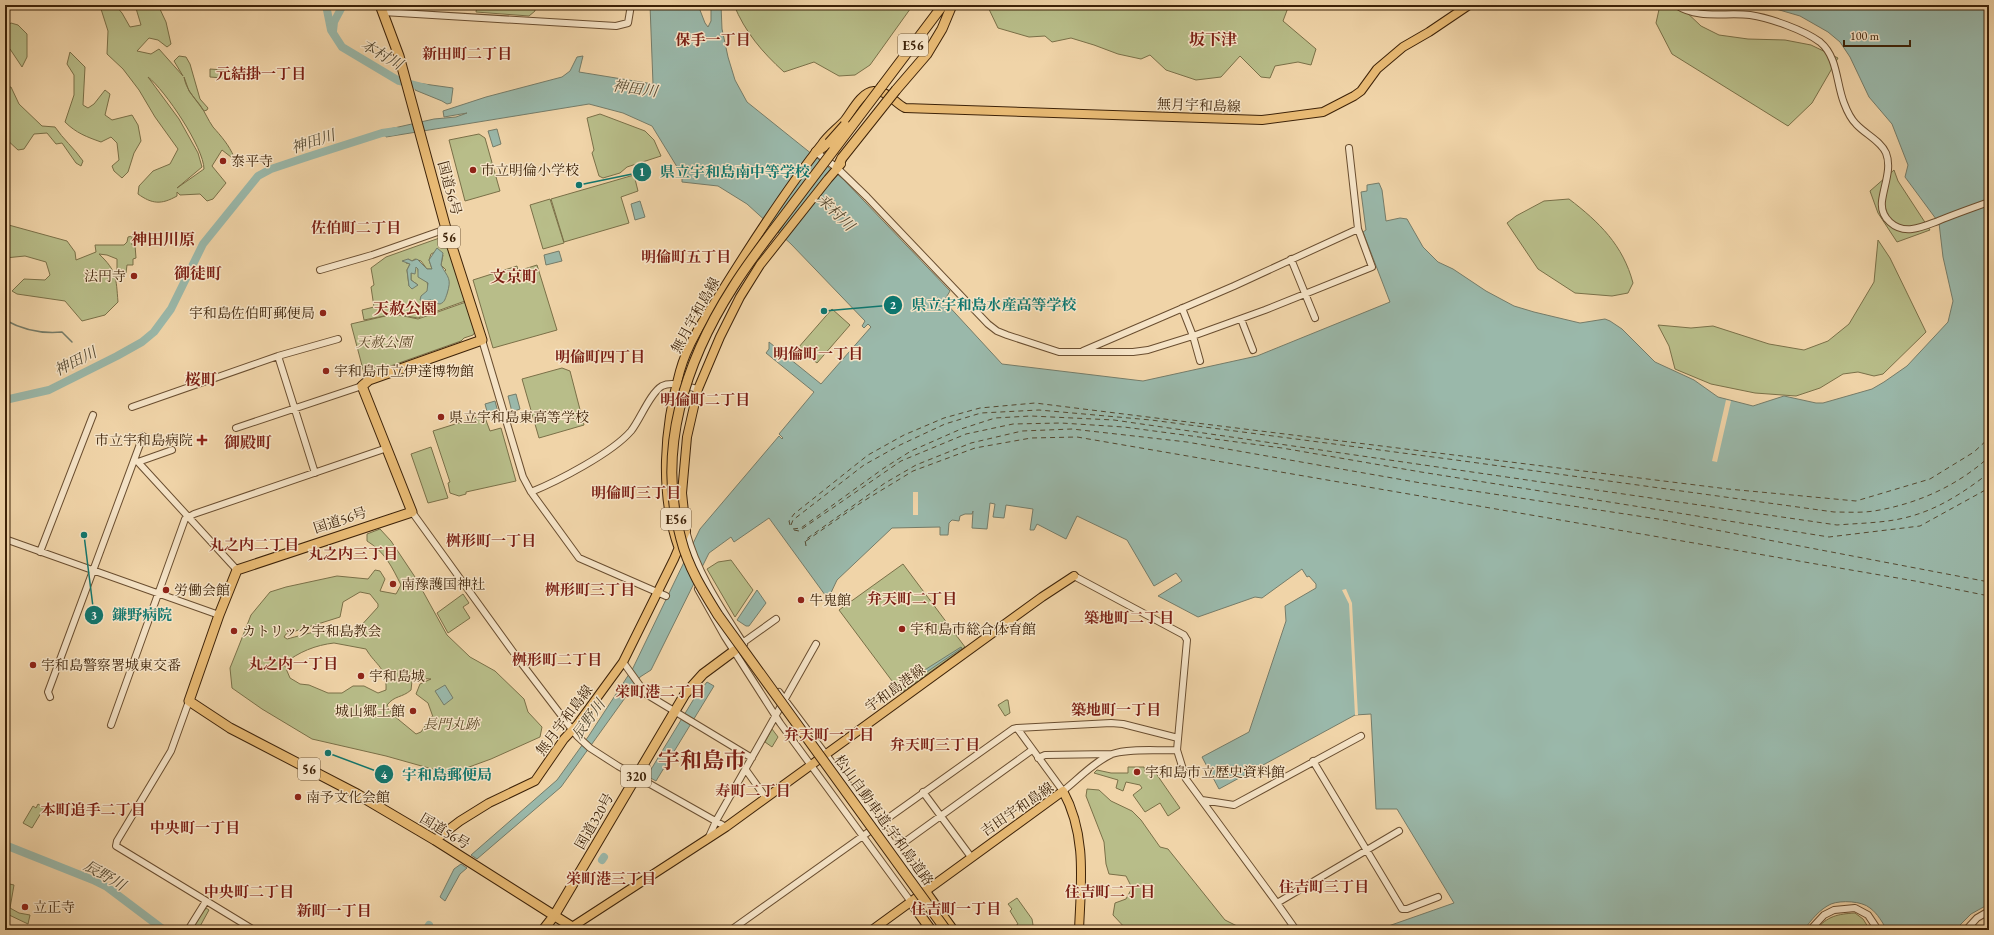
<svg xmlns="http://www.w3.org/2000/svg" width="1994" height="935" font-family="'EB Garamond','Noto Serif JP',serif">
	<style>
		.green { fill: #b8bd89; stroke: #7a7048; fill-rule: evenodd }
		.water { fill: #9ab8aa; stroke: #757c69 }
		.pier { fill: #f0d4a8 }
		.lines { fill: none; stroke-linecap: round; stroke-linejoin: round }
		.stream { stroke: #757c69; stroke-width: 1.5 }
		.river { stroke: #9ab8aa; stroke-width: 8 }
		.ferry { stroke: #544830; stroke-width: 1; stroke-dasharray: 5 4; stroke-linecap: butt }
		.minor-casing { stroke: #6a4e30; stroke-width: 8 }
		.major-casing { stroke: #3d2208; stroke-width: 10 }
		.highway-casing { stroke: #3d2208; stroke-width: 11 }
		.minor { stroke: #f5e3c6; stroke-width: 6 }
		.major { stroke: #e8ba74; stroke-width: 8 }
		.highway { stroke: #e8ba74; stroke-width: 9 }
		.highway-bridge-casing { stroke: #3d2208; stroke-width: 11; stroke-linecap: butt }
		.highway-bridge { stroke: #e8ba74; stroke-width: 9 }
		.poi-dot { fill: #8f2418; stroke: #f5e3c6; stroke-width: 1.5 }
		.labels { text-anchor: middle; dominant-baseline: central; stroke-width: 3; stroke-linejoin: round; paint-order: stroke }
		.shield { fill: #f5e3c6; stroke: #745c41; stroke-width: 1 }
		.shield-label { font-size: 13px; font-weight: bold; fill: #3d2208 }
		.street-label { font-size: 14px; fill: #3d2208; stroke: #f5e3c6 }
		.poi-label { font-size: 14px; fill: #3d2208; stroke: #f5e3c6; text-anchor: start }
		.park-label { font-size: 14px; font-style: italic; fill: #5c4928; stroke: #f5e3c6 }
		.neighbourhood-label { font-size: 15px; font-weight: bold; fill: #7a1f14; stroke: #f5e3c6 }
		.water-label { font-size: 15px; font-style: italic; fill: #544830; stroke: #f5e3c6 }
		.quarter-label { font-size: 16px; font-weight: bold; fill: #7a1f14; stroke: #f5e3c6 }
		.town-label { font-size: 22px; font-weight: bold; fill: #7a1f14; stroke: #f5e3c6 }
		.leader { fill: none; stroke: #0f766e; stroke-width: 1.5 }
		.callout-dot { fill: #0f766e; stroke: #f5e3c6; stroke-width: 1.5 }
		.mark-label { font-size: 12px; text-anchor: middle; font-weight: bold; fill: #fff }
		.callout-label { font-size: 15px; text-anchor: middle; font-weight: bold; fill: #0f766e; stroke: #f5e3c6; stroke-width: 3; stroke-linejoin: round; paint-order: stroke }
	</style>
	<rect width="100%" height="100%" fill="#f0d4a8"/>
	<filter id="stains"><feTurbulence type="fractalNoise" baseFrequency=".005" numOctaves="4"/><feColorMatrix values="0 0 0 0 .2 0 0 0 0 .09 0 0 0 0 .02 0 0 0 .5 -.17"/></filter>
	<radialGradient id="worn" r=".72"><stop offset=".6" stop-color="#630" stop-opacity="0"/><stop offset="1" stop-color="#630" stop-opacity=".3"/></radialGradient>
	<path class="green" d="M106 5H115L122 13 130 27 141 25 135 5H158L166 22 171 44 167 47 158 40 149 38 137 51 151 54 159 49 183 76 174 61 179 56 186 57 190 64 200 99 208 108 207 110 204 111 189 91 184 77C186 89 193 96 200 105 205 112 208 120 213 127 221 136 229 145 234 157H231L222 150 212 166 226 183 213 199 207 201 200 194 180 195 177 192V196C161 205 152 204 138 194L139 186 153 171 170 164 178 149 155 117 139 90 123 69 107 54 108 31 101 9ZM148 77C165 90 204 148 204 169L177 188 202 167 198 153 179 119Z
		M477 5H535V11L529 16 476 12Z
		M734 5H913L870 65 855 75 839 76 814 62 784 72C762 52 745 32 734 5Z
		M987 5H1289L1283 21 1316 49 1311 65 1298 62 1275 66 1270 78 1261 77 1240 56 1221 77 1196 80 1166 70 1150 55 1141 59 1118 54 1094 45 1071 38 1052 42 1045 36 1029 37 998 28Z
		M1660 5H1675L1683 9 1701 26 1719 35 1748 39 1785 40 1811 45 1838 58 1812 103 1788 126 1672 54 1656 23Z
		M11 23 18 25 27 34V57L22 67 10 49 5 52V27Z
		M70 52 85 67 83 105 88 108 94 104 105 90 110 94 105 115 112 120 132 115 138 125 141 141 134 153 128 172 122 178 114 171 112 166 119 160 117 143 111 137 101 142C87 137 76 133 65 122L74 95V75L67 64Z
		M210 69 224 70 223 78 210 77Z
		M5 87H11L19 104 42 126 55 127C63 139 74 148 83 161L81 166 76 163 62 143 56 144 47 133 34 134 24 149 18 150 5 138V132L9 125 8 120 5 118Z
		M600 114 645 131 654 140 661 156 627 167 620 173 603 178 599 176 592 153 594 150 587 118Z
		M479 134 485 138 500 191 465 201 449 140Z
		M1894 170 1898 181 1930 230 1897 242 1878 213 1870 191Z
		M634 175 638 191 621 197 629 223 564 242 551 199Z
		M550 199 564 243 543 249 530 205Z
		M1569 199C1599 222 1623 245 1633 283L1628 293 1612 296 1575 293 1538 269 1507 223 1516 216 1544 201Z
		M5 224 67 241 75 252 76 260 96 252 95 245H124L127 242 128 237 132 236V245H135L136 258 133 259V265H127L126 273 117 272V259L107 255 99 254C117 271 116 278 118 302L105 315 82 321 65 301 17 294 12 291 24 279 45 280 50 275 46 262 25 256 5 258Z
		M445 236 465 301 418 318 394 314 364 320 362 310 374 307 371 287 374 285 371 268 386 257ZM435 252 443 255 441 265 446 270 428 288 427 281 419 277 418 269 416 267 411 273V280L418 285 409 286 407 270 410 264 406 263 408 259 412 261 415 259 421 261 427 269H432L429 260 431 254Z
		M1878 240 1890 258 1926 332 1883 374 1874 376 1858 372 1843 374 1820 388 1796 396 1755 393 1711 384 1675 369 1669 346 1658 325 1691 328 1713 326 1769 344 1804 350 1828 341 1849 324 1874 282Z
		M537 265 557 330 493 348 473 280 517 266 518 271Z
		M466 302 475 332 473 335 464 338 461 341 368 374 364 373 351 324 394 314 418 319Z
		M832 309 850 325 817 363 798 348Z
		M562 368 570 371 584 425 539 438 522 379Z
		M484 415 490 431 501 428 516 481 466 492V494L459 496 450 493 448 483 450 482 433 431Z
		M431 447 448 498 428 503 411 454Z
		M380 529 391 541 415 577 447 635 470 657 495 671 524 699 528 712 542 727 540 737 491 759 450 774 386 756 312 739 262 709 232 688 230 668 238 648 251 615 270 592 286 587 337 576 368 579 375 570 380 571 385 579 380 591 396 594 401 585C392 567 385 552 367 541V534ZM360 592 370 594 378 604V607L358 629 349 633C328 626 307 634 287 639L284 637 286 634 340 617 343 602ZM334 643 366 649C376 666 387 667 386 690L378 693 364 686H353L342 693H328L309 685 300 684 290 678 284 664C298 652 316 645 334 643ZM416 678 431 679 420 684 416 694 428 703 433 717H431L421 732 416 734 393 715 387 705C395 695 402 698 411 690L412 681Z
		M731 560 753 590 735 617 707 569 718 562Z
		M903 564 965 647 901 693 839 610Z
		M463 594 469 603 463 607 470 618 448 633 437 613Z
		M1006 700H1008L1010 713 1005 716 998 705Z
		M772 729 778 737 772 747 765 742Z
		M1128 767H1144L1145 772H1155L1180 808 1168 816 1160 803 1145 812 1133 795 1142 788 1140 785 1126 782 1123 791 1116 788 1118 780 1094 773 1097 770 1111 773H1128Z
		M1087 789 1099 790 1111 801 1132 811 1141 820 1160 847 1168 849 1225 920 1245 930H1127L1113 915 1115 903 1126 899 1132 888 1126 876 1109 874 1106 864 1104 842 1086 796Z
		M38 804 44 808 32 828 23 823 33 806 36 808Z
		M5 883 14 885 10 908 19 913 30 915 28 924 5 913Z
		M1017 898 1032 919 1033 925 1027 930H1010L1018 924 1010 911 1012 909 1008 904Z
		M206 908 209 910 198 930H190Z
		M1855 913 1863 919 1870 930H1816C1827 916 1838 914 1855 913Z"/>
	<path class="water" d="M650 5H698L705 23 708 27 711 21V5H721L722 29 728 57 735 80 747 102 843 179 950 291 944 301 1002 364 1143 381 1257 356 1390 302 1363 232 1366 230 1361 192 1367 191V185L1379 183 1382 190 1386 221 1400 218 1407 219 1423 247 1438 262 1453 269 1486 291 1514 306 1534 312 1580 323 1605 319 1610 321 1622 329 1655 362 1694 380 1718 397 1753 406 1784 396 1816 403H1823L1872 389 1884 382 1907 366 1948 322 1953 301 1943 257 1939 223 1905 177 1908 165 1892 124 1869 97 1850 57 1840 42 1828 32 1800 16 1776 9 1709 8 1692 5H1989V904L1971 914 1955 930H1887C1882 922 1878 914 1870 908 1862 901 1841 900 1831 904 1820 909 1811 920 1804 930H1377L1454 903 1397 809H1376L1371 714 1355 715 1219 789 1202 757 1249 732 1286 621 1285 606 1316 588V584L1309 576 1307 577 1302 569 1262 598 1255 597 1198 617 1160 597 1158 596 1182 581 1176 573 1154 586 1127 540 1077 516 1066 539 1037 524 1034 530H1030L1033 509 1006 505 1004 518 993 517 995 504 990 503 987 529 972 528 973 511 972 514H965L960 516 959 521 952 520 949 523 948 535H940V527L892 528 837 580 828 599 769 518 734 542 731 537 709 553 651 670 640 677 561 787 477 859 471 855 557 780 588 737 633 668 700 529 779 436 782 439 783 438 779 434 814 392 766 353 769 349V342L821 384 871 327 868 324 864 328 862 326 865 321 791 244 747 204 718 186 682 182V175L652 126 623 113 589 104 386 137 385 130 434 119 456 117 467 113 444 117 443 111 486 97 562 77 570 71 577 57 583 56 579 72 653 84Z
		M417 83 453 88 451 103 447 104 442 101 415 90Z
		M497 129 501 144 493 147 488 131Z
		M640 201 645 217 635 220 631 204Z
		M437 248 443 253 441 265C448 278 452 278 447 294 445 299 445 302 440 304L434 303 431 300 423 301 420 300 421 296 427 291 428 283 418 277V269L416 267 415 274 411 273V280L418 285 412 289 409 286 407 270 410 264 402 261 408 259 412 261 417 259 427 269H432L429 260Z
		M559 251 562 261 546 265 544 255Z
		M516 394 520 409 512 412 508 396Z
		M495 401 499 416 489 419 485 404Z
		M757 590 766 603 749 626H746L737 620Z
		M961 647 962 648 912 682 907 675 910 673 914 679 918 676 916 673 921 669 923 671Z
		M707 682 714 686 656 781 647 776 695 697Z
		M445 685 453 698 444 705 435 691Z
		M461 864 467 868 460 874 445 901 440 897 454 869Z"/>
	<path class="pier" d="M1726 400 1731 401 1717 462 1712 461Z
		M913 492H918V515H913Z
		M1346 589 1352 603 1358 715H1355L1349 604 1342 590Z"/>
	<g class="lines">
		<path class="stream" d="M5 320C23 330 41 334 62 332L72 342"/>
		<path class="river" d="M326 5 331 30 342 47 399 81 426 88
			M333 31 334 22 343 5
			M5 400 49 390 117 356 142 342 154 332 171 309 203 244 258 176 271 169 307 157 382 133 396 131
			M5 845 93 880 107 887 164 930
			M602 860 604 857
			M426 930 429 925"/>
		<path class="ferry" d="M790 525 789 521 794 514 868 455 904 435 944 418 980 408 1035 403 1728 489 1856 501 1930 479 1974 452 1989 438
			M791 525 793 520 864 465 900 445 945 424 981 413 1039 410 1151 420 1456 460 1834 512C1847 512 1861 513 1874 511 1917 504 1957 486 1989 457
			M793 529 801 528 884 468 911 451 961 429 995 418 1031 416 1114 420 1837 525C1861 523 1886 523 1908 517 1939 509 1964 492 1989 473
			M794 530 799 531 901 461 966 434 1013 424 1061 423 1124 427 1282 448 1421 472 1829 537 1920 526 1989 488
			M806 541 862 502 913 471 975 448 1031 438 1077 437 1915 581 1989 596
			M806 546 805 540 885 483 916 465 971 443 1022 431 1072 429 1187 442 1421 483 1658 519 1989 582"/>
		<g class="minor-casing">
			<path id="minor" d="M1676 5C1699 20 1725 12 1750 15 1770 18 1804 30 1820 42 1838 57 1836 83 1844 103 1847 111 1850 118 1856 124 1865 134 1881 141 1886 153 1892 168 1884 185 1882 201 1880 218 1895 231 1912 229 1921 228 1930 224 1938 221 1955 214 1972 208 1989 202
				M383 12 616 26 628 23 631 5
				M816 152 837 168 867 197 988 324 997 331 1007 335 1059 352H1133L1148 350 1193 336 1265 310 1372 267 1358 229 1349 148
				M1291 259 1315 318
				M320 270 372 255 446 229
				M1182 308 1193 336 1200 361
				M1241 319 1253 350
				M482 340 523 477 531 492 579 558 666 596
				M1083 351 1234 286 1358 229
				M278 356 315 473
				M132 407 278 356 338 339
				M236 428 362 386
				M134 460 138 462 237 570
				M138 462 172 450
				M531 492C558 481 612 453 631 431 640 420 650 393 662 386 672 381 688 387 698 389
				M412 512 519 660 577 736 590 748 618 766 726 827
				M686 531C697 573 721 608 744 644
				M5 539 219 615
				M40 552 93 415
				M1074 576 1184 635 1187 640 1177 750
				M698 589 725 637 780 723 911 902
				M741 644 776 619
				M623 662 646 694 752 758
				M779 692 878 824 925 891
				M50 697 48 692 143 436
				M189 701 171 751 117 841 116 846 254 930
				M111 725 185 519 194 514 387 448
				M1017 728 1111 723 1123 724 1178 738
				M1038 758 1045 755 1112 754
				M1313 761 1402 909H1407L1438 897
				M746 770 766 798
				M923 792 971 857
				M1202 800 1234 805 1361 736
				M708 839 716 821 816 644
				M895 849 1032 750
				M1277 903 1296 930
				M188 930 206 901
				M731 930 1013 729 1017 728 1063 791C1078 779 1094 762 1112 754 1129 748 1158 751 1177 750L1186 779 1277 903 1399 831
				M1810 930 1824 915 1834 910 1855 908 1868 915 1878 930
				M1966 930 1977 918 1989 911"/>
		</g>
		<g class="major-casing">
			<path id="major" d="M679 549C659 494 664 427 680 371 688 342 706 316 722 291 753 241 786 190 822 144 828 135 838 128 845 120 852 111 861 92 874 91 887 90 895 103 905 108L1262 120 1323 112 1354 96 1361 91 1377 69 1403 47 1429 32 1469 5
				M435 840 460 821 489 803 535 781 564 739 577 725 623 662 674 559 686 531 682 493 687 437 698 389 720 337 740 297 760 265 828 179 841 164
				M572 927 726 827 1042 597 1074 576
				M872 930 1063 791C1087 835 1081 882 1079 930"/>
		</g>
		<g class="highway-casing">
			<path id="highway" d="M380 5 399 56 445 225 482 340 369 380 362 386 412 512 237 570 219 615 189 701 230 728 357 794 435 840 577 930
				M882 86 943 5
				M896 90 927 54 942 29 952 5
				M816 152 829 143
				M837 168 842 158
				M925 891 953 930
				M911 902 931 930
				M543 930 554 916 685 694 703 674 734 651"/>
		</g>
		<use href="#minor" class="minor"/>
		<use href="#major" class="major"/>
		<use href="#highway" class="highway"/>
		<g class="highway-bridge-casing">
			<path id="highway-bridge" d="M882 86C853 125 823 164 793 204 773 231 751 258 733 287 685 362 656 451 681 539 688 567 703 591 718 615L946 930
				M829 143 845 125
				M842 158 896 90"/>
		</g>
		<use href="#highway-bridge" class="highway-bridge"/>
	</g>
	<g class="poi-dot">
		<circle cx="223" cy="161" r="4"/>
		<circle cx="473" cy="170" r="4"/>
		<circle cx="134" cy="276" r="4"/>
		<circle cx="323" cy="313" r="4"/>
		<circle cx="326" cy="371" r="4"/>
		<circle cx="441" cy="417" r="4"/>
		<path d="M200 434h4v4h4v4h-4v4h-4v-4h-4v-4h4z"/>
		<circle cx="393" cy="584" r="4"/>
		<circle cx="166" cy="590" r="4"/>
		<circle cx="801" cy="600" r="4"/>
		<circle cx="902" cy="629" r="4"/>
		<circle cx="234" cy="631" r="4"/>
		<circle cx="33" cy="665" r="4"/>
		<circle cx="361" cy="676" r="4"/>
		<circle cx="413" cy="711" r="4"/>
		<circle cx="1137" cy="772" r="4"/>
		<circle cx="298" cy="797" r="4"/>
		<circle cx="25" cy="907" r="4"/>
	</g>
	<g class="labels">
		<g class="shield">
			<rect x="898" y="34" width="30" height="22" rx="3"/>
			<rect x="438" y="226" width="22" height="22" rx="3"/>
			<rect x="661" y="508" width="30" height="22" rx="3"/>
			<rect x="298" y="758" width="22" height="22" rx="3"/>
			<rect x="621" y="765" width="30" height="22" rx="3"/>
		</g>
		<g class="shield-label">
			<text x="913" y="45">E56</text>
			<text x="449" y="237">56</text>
			<text x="676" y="519">E56</text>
			<text x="309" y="769">56</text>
			<text x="636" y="776">320</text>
		</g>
		<g class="street-label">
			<text transform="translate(1199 105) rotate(2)">無月宇和島線</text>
			<text transform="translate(450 188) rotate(75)">国道56号</text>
			<text transform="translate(695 315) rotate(-61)">無月宇和島線</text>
			<text transform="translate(340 520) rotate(-18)">国道56号</text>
			<text transform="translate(895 688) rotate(-36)">宇和島港線</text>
			<text transform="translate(564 720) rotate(-53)">無月宇和島線</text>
			<text transform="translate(1017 809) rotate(-34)">吉田宇和島線</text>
			<text transform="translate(884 820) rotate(54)">松山自動車道;宇和島道路</text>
			<text transform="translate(594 821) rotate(-60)">国道320号</text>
			<text transform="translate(445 831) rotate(31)">国道56号</text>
		</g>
		<g class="poi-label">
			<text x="231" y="161">泰平寺</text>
			<text x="481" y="170">市立明倫小学校</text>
			<text x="126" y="276" text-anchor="end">法円寺</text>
			<text x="315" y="313" text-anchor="end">宇和島佐伯町郵便局</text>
			<text x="334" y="371">宇和島市立伊達博物館</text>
			<text x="449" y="417">県立宇和島東高等学校</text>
			<text x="193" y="440" text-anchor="end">市立宇和島病院</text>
			<text x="401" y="584">南豫護国神社</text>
			<text x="174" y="590">労働会館</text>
			<text x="809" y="600">牛鬼館</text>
			<text x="910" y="629">宇和島市総合体育館</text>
			<text x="242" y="631">カトリック宇和島教会</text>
			<text x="41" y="665">宇和島警察署城東交番</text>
			<text x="369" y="676">宇和島城</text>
			<text x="405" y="711" text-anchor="end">城山郷土館</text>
			<text x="1145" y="772">宇和島市立歴史資料館</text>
			<text x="306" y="797">南予文化会館</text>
			<text x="33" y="907">立正寺</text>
		</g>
		<g class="park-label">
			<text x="384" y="342">天赦公園</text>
			<text x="451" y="724">長門丸跡</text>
		</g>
		<g class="neighbourhood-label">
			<text x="713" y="39">保手一丁目</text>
			<text x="467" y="53">新田町二丁目</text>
			<text x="261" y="73">元結掛一丁目</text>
			<text x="356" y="227">佐伯町二丁目</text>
			<text x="686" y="256">明倫町五丁目</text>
			<text x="818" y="353">明倫町一丁目</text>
			<text x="600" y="356">明倫町四丁目</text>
			<text x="705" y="399">明倫町二丁目</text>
			<text x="636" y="492">明倫町三丁目</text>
			<text x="491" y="540">桝形町一丁目</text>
			<text x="254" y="544">丸之内二丁目</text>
			<text x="353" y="553">丸之内三丁目</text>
			<text x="590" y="589">桝形町三丁目</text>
			<text x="912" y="598">弁天町二丁目</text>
			<text x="1129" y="617">築地町二丁目</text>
			<text x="557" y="659">桝形町二丁目</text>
			<text x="293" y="663">丸之内一丁目</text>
			<text x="660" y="691">栄町港二丁目</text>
			<text x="1116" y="709">築地町一丁目</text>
			<text x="829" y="734">弁天町一丁目</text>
			<text x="935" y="744">弁天町三丁目</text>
			<text x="753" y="790">寿町二丁目</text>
			<text x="93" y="809">本町追手二丁目</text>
			<text x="195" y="827">中央町一丁目</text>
			<text x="611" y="878">栄町港三丁目</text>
			<text x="1324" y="886">住吉町三丁目</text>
			<text x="249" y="891">中央町二丁目</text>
			<text x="1110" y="891">住吉町二丁目</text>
			<text x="956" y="908">住吉町一丁目</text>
			<text x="334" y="910">新町一丁目</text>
		</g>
		<g class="water-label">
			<text transform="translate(382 54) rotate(30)">本村川</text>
			<text transform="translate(635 88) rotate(8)">神田川</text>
			<text transform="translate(313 141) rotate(-18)">神田川</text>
			<text transform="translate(836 212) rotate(44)">来村川</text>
			<text transform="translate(75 361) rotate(-27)">神田川</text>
			<text transform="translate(588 719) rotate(-54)">辰野川</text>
			<text transform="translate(105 875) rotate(30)">辰野川</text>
		</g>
		<g class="quarter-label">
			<text x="1213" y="39">坂下津</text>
			<text x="163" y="239">神田川原</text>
			<text x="198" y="273">御徒町</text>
			<text x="514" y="276">文京町</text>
			<text x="405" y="308">天赦公園</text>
			<text x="201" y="379">桜町</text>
			<text x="248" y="442">御殿町</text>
		</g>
		<g class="town-label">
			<text x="702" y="760">宇和島市</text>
		</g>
	</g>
	<path class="leader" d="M579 185L642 172M824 311L893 305M84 535L94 615M328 753L384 774"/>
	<g class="callout-dot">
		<circle cx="579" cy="185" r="4"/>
		<circle cx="824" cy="311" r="4"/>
		<circle cx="84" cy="535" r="4"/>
		<circle cx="328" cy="753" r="4"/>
		<circle cx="642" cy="172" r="10"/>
		<circle cx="893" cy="305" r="10"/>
		<circle cx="94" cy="615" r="10"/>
		<circle cx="384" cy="774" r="10"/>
	</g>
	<g class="mark-label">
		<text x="642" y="176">1</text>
		<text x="893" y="309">2</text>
		<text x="94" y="619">3</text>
		<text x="384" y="779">4</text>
	</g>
	<g class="callout-label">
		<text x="735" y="177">県立宇和島南中等学校</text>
		<text x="994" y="310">県立宇和島水産高等学校</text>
		<text x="142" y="620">鎌野病院</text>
		<text x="447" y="780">宇和島郵便局</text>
	</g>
	<rect width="1994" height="935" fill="none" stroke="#f0d4a8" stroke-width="20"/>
	<rect x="6" y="6" width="1982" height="923" fill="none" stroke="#3d2208" stroke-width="2"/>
	<rect x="10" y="10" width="1974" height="915" fill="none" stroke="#3d2208"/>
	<path d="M1844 40v6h66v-6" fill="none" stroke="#3d2208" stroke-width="2"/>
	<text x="1850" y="40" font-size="12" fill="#3d2208" stroke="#f5e3c6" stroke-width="3" paint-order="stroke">100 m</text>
	<rect width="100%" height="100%" filter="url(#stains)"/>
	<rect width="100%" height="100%" fill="url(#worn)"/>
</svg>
